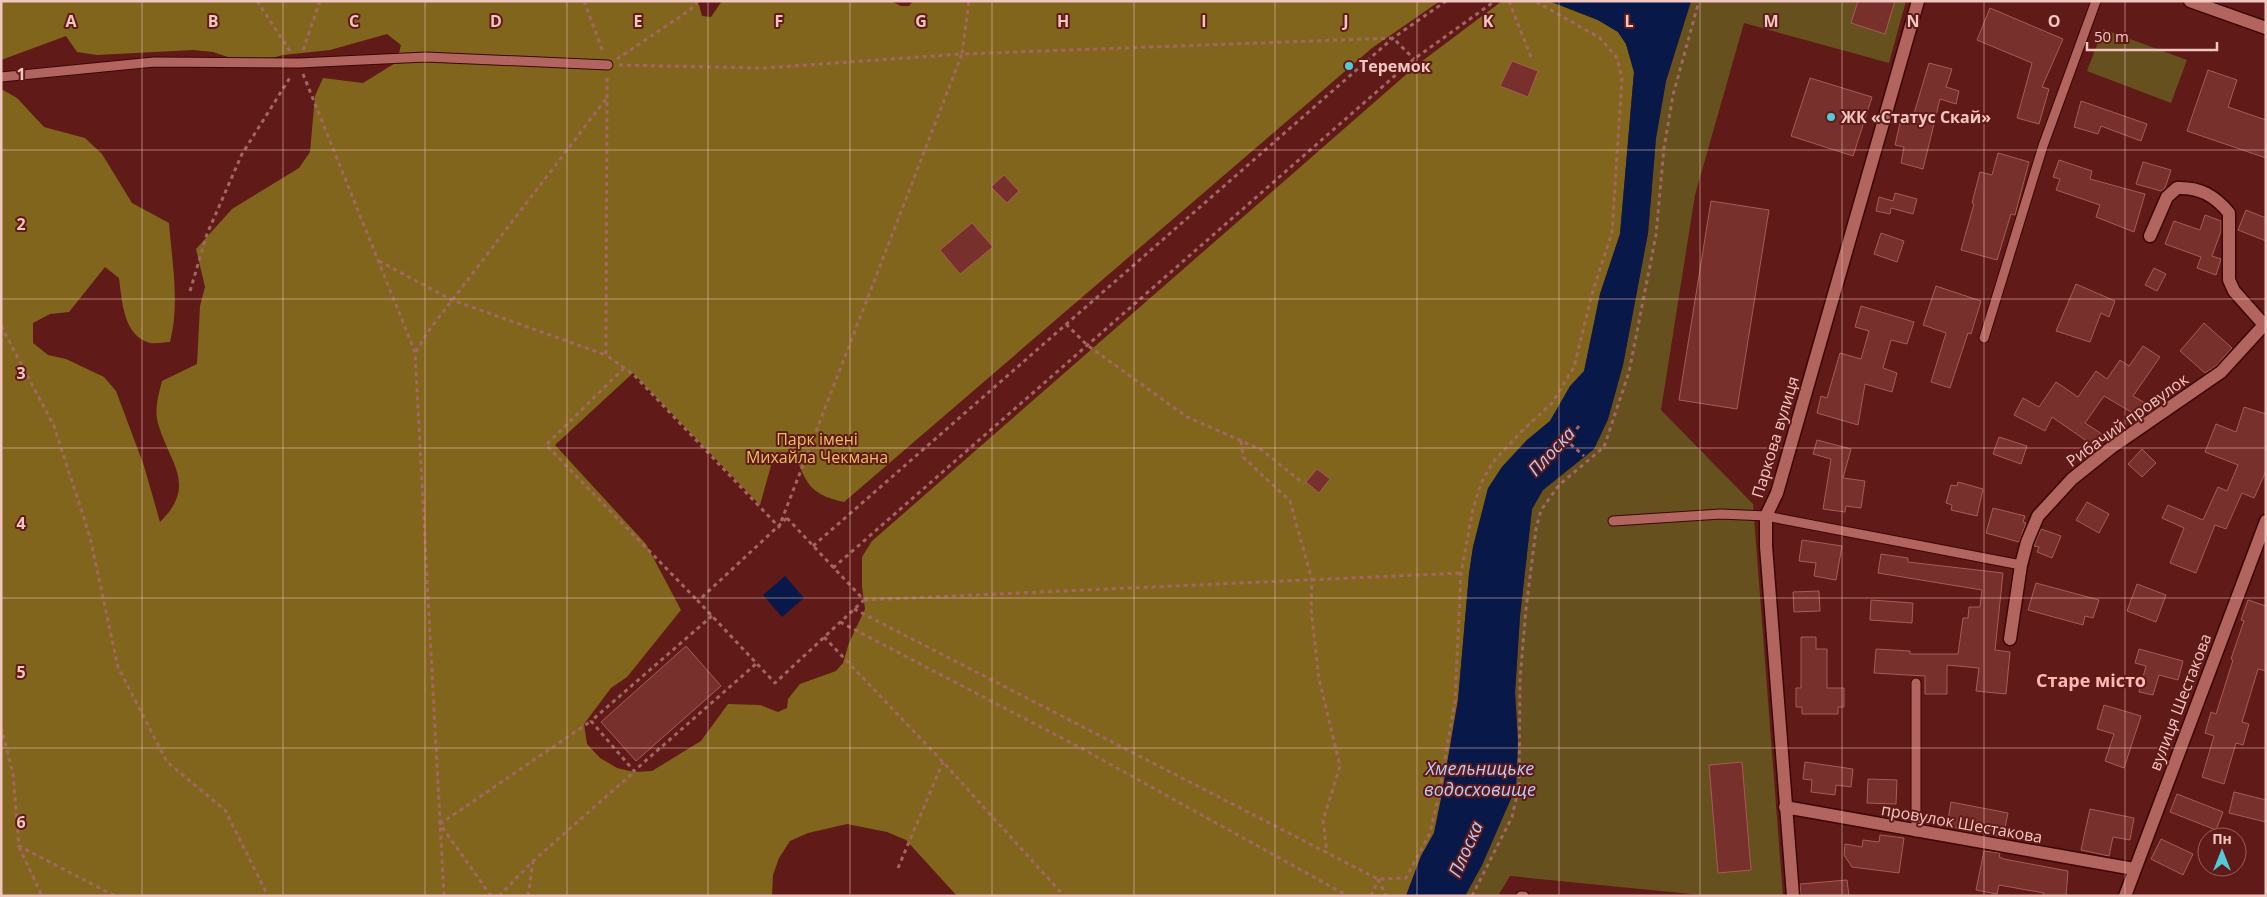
<svg xmlns="http://www.w3.org/2000/svg" width="2267" height="897" font-family="'Open Sans',sans-serif">
	<style>
		.green { fill: #65501e }
		.forest { fill: #82651c }
		.water { fill: #081849 }
		.building { fill: #78302c; stroke: #a85c55 }
		.lines { fill: none; stroke-linecap: round; stroke-linejoin: round }
		.service-casing { stroke: #3b0707; stroke-width: 11 }
		.minor-casing { stroke: #3b0707; stroke-width: 15 }
		.path { stroke: #a26764; stroke-width: 3; stroke-dasharray: 4 4; stroke-linecap: butt }
		.service { stroke: #b2655e; stroke-width: 9 }
		.minor { stroke: #b2655e; stroke-width: 12 }
		.grid { fill: none; stroke: #f2c6c1; stroke-width: 1; stroke-opacity: 0.55 }
		.poi-dot { fill: #52cbd9; stroke: #601a18; stroke-width: 2 }
		.labels { text-anchor: middle; dominant-baseline: central; stroke-width: 4; stroke-linejoin: round; paint-order: stroke }
		.poi-label { font-size: 16px; font-weight: bold; fill: #f2c6c1; stroke: #601a18; text-anchor: start }
		.street-label { font-size: 16px; fill: #f2c6c1; stroke: #601a18 }
		.park-label { font-size: 16px; fill: #ecc161; stroke: #601a18 }
		.water-label { font-size: 18px; font-style: italic; fill: #b5ccfe; stroke: #601a18 }
		.neighbourhood-label { font-size: 18px; font-weight: bold; fill: #ffbab3; stroke: #601a18 }
		.grid-label { font-size: 16px; text-anchor: middle; font-weight: bold; fill: #f2c6c1; stroke: #601a18; stroke-width: 4; stroke-linejoin: round; paint-order: stroke }
	</style>
	<rect width="100%" height="100%" fill="#601a18"/>
	<path class="green" d="M1691 1H1906L1889 63 1744 23 1695 195 1661 410 1753 504 1783 896H1711L1510 876 1498 896H1465L1482 865 1516 787 1518 742 1515 693 1520 616 1532 509 1543 490 1594 449 1608 419 1623 365 1648 233 1656 138 1666 81Z
		M2103 29 2187 60 2171 103 2087 71Z"/>
	<path class="forest" d="M1 1H695L699 5 702 16 711 17 722 1H891L901 6H909L913 1H1440L1372 48 844 502C807 494 807 482 793 451L774 455 760 505 633 373 555 445 646 544 681 610 627 677 611 688 584 724 587 744 600 758 617 768 634 772 652 771 701 741 728 704 760 705 778 712 787 708 788 699 800 684 836 671 843 663 849 643 865 609 862 587V557L872 541 1417 65 1502 1H1549L1598 20 1618 32 1626 44 1634 72 1620 234 1600 294 1584 372 1570 387 1550 421 1527 440 1502 467 1488 489 1473 547 1469 574 1458 700 1441 799 1434 833 1421 856 1406 896H957L906 840 887 832 847 824 808 833 790 841 779 858 773 875 772 896H1V89L17 98 44 127 85 138 102 154 132 203 169 223C172 262 180 304 170 342 164 342 156 344 150 343 123 336 122 300 119 278L105 267 69 312 50 314 33 323V343L48 355 66 359 104 377 116 391 144 466 160 522C200 483 166 460 157 419 155 407 159 393 162 381L197 364 200 306 205 287 196 249 232 209 299 168 310 152 315 96 323 78 363 83 397 62 401 45 387 34 330 50 283 55 249 64 213 52 193 50 97 55 77 52 66 36 1 60Z"/>
	<path class="water" d="M1549 1H1691L1666 81 1656 138 1648 233 1623 365 1608 419 1594 449 1543 490 1532 509 1520 616 1515 693 1518 742 1516 787 1482 865 1465 896H1406L1421 856 1434 833 1441 799 1458 700 1469 574 1473 547 1488 488 1502 467 1527 440 1550 421 1570 386 1584 371 1600 294 1620 234 1634 72 1626 44 1618 32 1598 20Z
		M785 576 804 598 782 617 763 595Z"/>
	<path class="building" d="M1858 1H1895L1885 34 1851 23Z
		M1990 8 2063 39 2042 87 2049 89 2039 124 2017 118 2032 63 1977 40Z
		M1512 61 1538 71 1528 97 1500 86Z
		M1929 63 1952 69 1946 87 1959 91 1956 104 1940 99 1923 169 1901 163 1904 147 1895 145 1902 114 1913 117Z
		M2208 70 2237 80 2228 107 2266 120V158L2187 131Z
		M1810 78 1872 97 1853 156 1791 136Z
		M2081 101 2147 124 2141 141 2101 126 2098 134 2074 127Z
		M1998 153 2029 162 2015 215 2011 214 1997 260 1961 250 1974 204 1972 203 1980 172 1992 175Z
		M2059 160 2092 171 2090 179 2145 194 2134 232 2096 217 2100 205 2056 190 2060 179 2053 177Z
		M2143 162 2171 170 2165 188 2161 191 2136 184Z
		M1004 175 1019 191 1007 203 991 187Z
		M1895 193 1917 199 1913 214 1891 208 1890 214 1876 211 1879 197 1893 201Z
		M1711 201 1769 210 1737 409 1679 400Z
		M2246 210 2266 218V241L2238 230Z
		M2205 215 2221 221V231L2212 256 2221 259 2216 275 2197 268 2201 257 2165 244 2174 221 2200 230Z
		M972 223 993 247 960 274 940 250Z
		M1881 233 1904 241 1897 262 1874 254Z
		M2154 268 2166 274 2157 291 2145 285Z
		M2076 284 2115 301 2109 317 2101 313 2090 342 2056 331Z
		M1936 286 1981 301 1971 334 1968 333 1950 388 1931 382 1946 333 1923 325Z
		M1861 306 1914 322 1907 344 1891 340 1883 368 1897 373 1892 392 1865 384 1858 425 1817 413 1821 396 1827 398 1840 353 1861 359 1869 331 1855 327Z
		M2204 323 2232 348 2216 366 2205 373 2180 351Z
		M2143 346 2160 357 2133 396 2145 403 2138 416 2104 396 2085 423 2102 434 2094 446 2052 417 2045 431 2014 415 2023 398 2039 407 2056 382 2078 397 2096 371 2107 379 2120 360 2129 366Z
		M2244 407 2266 414V471L2254 498 2242 493 2226 529 2215 525 2196 573 2170 563 2184 528 2162 518 2168 505 2203 520 2218 487 2227 491 2238 465 2205 452 2216 424 2236 432Z
		M1999 437 2027 446 2021 464 1993 454Z
		M1817 440 1851 449 1843 478 1865 481 1861 508 1846 506 1845 512 1823 509 1831 459 1813 454Z
		M2142 449 2156 463 2142 477 2128 464Z
		M1317 469 1330 479 1319 493 1306 482Z
		M1958 482 1983 489 1977 516 1951 510 1952 505 1946 503 1951 485 1957 486Z
		M2087 502 2109 514 2099 533 2076 520Z
		M1993 508 2025 516 2023 522 2026 523 2019 542 1986 533Z
		M2041 529 2061 536 2052 558 2037 552 2039 547 2034 546Z
		M1802 540 1842 546 1836 580 1814 576 1816 563 1799 561Z
		M1881 554 1908 558V562L2003 573 1995 650 2010 652 2006 694 1976 691 1979 668 1947 665V694H1925V676L1874 673 1876 649 1910 651V654H1958L1963 618H1968L1969 607H1980L1982 590 1878 573Z
		M2036 583 2099 600 2093 618 2085 616 2083 625 2028 610Z
		M2137 584 2166 595 2156 622 2127 611Z
		M1819 591 1820 611 1794 612 1793 592Z
		M1871 600 1913 603 1912 623 1870 620Z
		M2248 600 2266 606V671L2258 669 2242 722 2249 724 2243 745 2236 743 2224 784 2202 777 2214 736 2205 733 2211 712 2216 714 2233 660 2231 659 2244 621 2241 620Z
		M1801 637H1816V649H1827V688H1844V707H1838V714H1802V707H1796V688H1801Z
		M686 646 721 686 636 761 601 722Z
		M2139 649 2183 661 2178 680 2159 675 2153 695 2139 692 2146 666 2135 663Z
		M2104 705 2141 716 2124 768 2105 761 2114 734 2097 729Z
		M1742 762 1751 870 1718 873 1709 765Z
		M1805 762 1853 769 1851 787 1836 785 1835 795 1811 792 1812 780 1803 779Z
		M1868 779 1897 780 1896 804 1867 803Z
		M2234 792 2266 800V822L2229 813Z
		M2177 794 2223 812 2216 830 2170 812Z
		M1951 802 2008 813 2003 837 1947 826Z
		M2090 809 2134 818 2130 840 2113 837 2109 856 2081 850Z
		M1880 835 1904 838 1899 873 1852 867 1844 855 1845 844 1862 847 1863 840 1879 842Z
		M2161 839 2193 854 2183 875 2151 859Z
		M1984 851 2000 853 1999 857 2004 859 2068 871 2066 896H2043L2044 893 1999 885 1997 894 1976 890Z
		M1847 880 1849 896H1801L1800 884Z"/>
	<g class="lines">
		<g class="service-casing">
			<path id="service" d="M1 77 154 62 299 63 426 57 608 65
				M1984 338 2043 146 2096 1
				M1613 521 1721 514 1766 516 2021 565
				M1916 683V832
				M1521 896H1524"/>
		</g>
		<g class="minor-casing">
			<path id="minor" d="M2190 1 2266 28
				M2150 236 2167 197 2177 188C2200 187 2215 196 2229 213V280L2234 291 2266 327
				M2010 639 2021 565 2027 542 2038 516 2072 479 2112 447 2221 372 2263 326
				M1785 807 2134 869
				M1793 896 1766 546V516L1777 493 1918 1
				M2125 896 2266 521"/>
		</g>
		<path class="path" d="M257 1 290 51
			M584 1 603 52
			M1509 1 1531 57
			M303 50 320 1
			M617 59 690 10 698 1
			M619 65 764 68 962 54 969 1
			M303 74 415 352 444 896
			M607 78 606 355 634 375 779 527 962 54 1393 38 1414 59
			M379 261 452 300 606 355
			M190 291 207 234 242 154 291 76
			M1066 324 1087 345 1187 417 1262 450 1304 484
			M1 326 54 426 90 537 118 667 167 762 225 810 268 896
			M416 352 427 333 606 99
			M624 368 546 445 698 601
			M1579 426 1567 441 1584 456
			M1241 441 1243 457 1290 501 1312 580 1311 609 1319 679 1340 766 1323 820 1327 853
			M787 518 864 600 775 683 698 601Z
			M813 546 1393 38 1446 1
			M833 568 1414 59 1495 1
			M864 600 1461 573
			M854 609 1378 879 1406 878 1430 833 1438 799 1455 701 1461 573 1473 509 1481 483 1493 462 1520 433 1552 403 1574 367 1592 294 1612 232 1622 78 1617 58 1600 38 1535 1
			M712 616 591 721 634 771 757 663
			M840 622 1079 747 1348 896
			M824 637 943 762 1064 896
			M1 727 13 774 19 846 115 896
			M19 847 42 896
			M898 868 943 762
			M1378 879 1386 896
			M491 896 440 824 591 721
			M499 896 533 861 634 772
			M528 896 533 862
			M1371 896 1378 880
			M1472 896 1512 817 1519 786 1520 679 1526 609 1536 529 1541 510 1559 485 1604 447 1629 372 1656 235 1664 148 1673 95 1699 1"/>
		<use href="#service" class="service"/>
		<use href="#minor" class="minor"/>
	</g>
	<path class="grid" d="M142 1V896M283 1V896M425 1V896M567 1V896M708 1V896M850 1V896M992 1V896M1134 1V896M1275 1V896M1417 1V896M1559 1V896M1700 1V896M1842 1V896M1984 1V896M2125 1V896M1 150H2266M1 299H2266M1 448H2266M1 598H2266M1 748H2266"/>
	<g class="poi-dot">
		<circle cx="1349" cy="66" r="5"/>
		<circle cx="1831" cy="117" r="5"/>
	</g>
	<g class="labels">
		<g class="poi-label">
			<text x="1359" y="66">Теремок</text>
			<text x="1841" y="117">ЖК «Статус Скай»</text>
		</g>
		<g class="street-label">
			<text transform="translate(2127 420) rotate(-36)">Рибачий провулок</text>
			<text transform="translate(1775 437) rotate(-73)">Паркова вулиця</text>
			<text transform="translate(2180 702) rotate(-69)">вулиця Шестакова</text>
			<text transform="translate(1962 823) rotate(10)">провулок Шестакова</text>
		</g>
		<g class="park-label">
			<text x="817" y="439">Парк імені<tspan x="817" dy="18">Михайла Чекмана</tspan></text>
		</g>
		<g class="water-label">
			<text transform="translate(1551 451) rotate(-47)">Плоска</text>
			<text x="1480" y="768">Хмельницьке<tspan x="1480" dy="21">водосховище</tspan></text>
			<text transform="translate(1465 849) rotate(-66)">Плоска</text>
		</g>
		<g class="neighbourhood-label">
			<text x="2091" y="680">Старе місто</text>
		</g>
	</g>
	<g class="grid-label">
		<text x="71" y="27">A</text>
		<text x="213" y="27">B</text>
		<text x="354" y="27">C</text>
		<text x="496" y="27">D</text>
		<text x="638" y="27">E</text>
		<text x="779" y="27">F</text>
		<text x="921" y="27">G</text>
		<text x="1063" y="27">H</text>
		<text x="1204" y="27">I</text>
		<text x="1346" y="27">J</text>
		<text x="1488" y="27">K</text>
		<text x="1629" y="27">L</text>
		<text x="1771" y="27">M</text>
		<text x="1913" y="27">N</text>
		<text x="2054" y="27">O</text>
		<text x="21" y="80">1</text>
		<text x="21" y="230">2</text>
		<text x="21" y="379">3</text>
		<text x="21" y="529">4</text>
		<text x="21" y="678">5</text>
		<text x="21" y="828">6</text>
	</g>
	<rect width="2267" height="897" fill="none" stroke="#f2c6c1" stroke-width="5"/>
	<g transform="translate(2222 852)"><circle r="24" fill="#601a18" stroke="#9a5f5c"/>
	<path d="M0-4L9 19L0 12L-9 19Z" fill="#52cbd9"/>
	<text y="-8" font-size="14" font-weight="bold" text-anchor="middle" fill="#f2c6c1">Пн</text>
	</g>
	<path d="M2087 42v8h130v-8" fill="none" stroke="#f2c6c1" stroke-width="2.5"/>
	<text x="2094" y="42" font-size="15" fill="#f2c6c1" stroke="#601a18" stroke-width="4" paint-order="stroke">50 m</text>
</svg>
